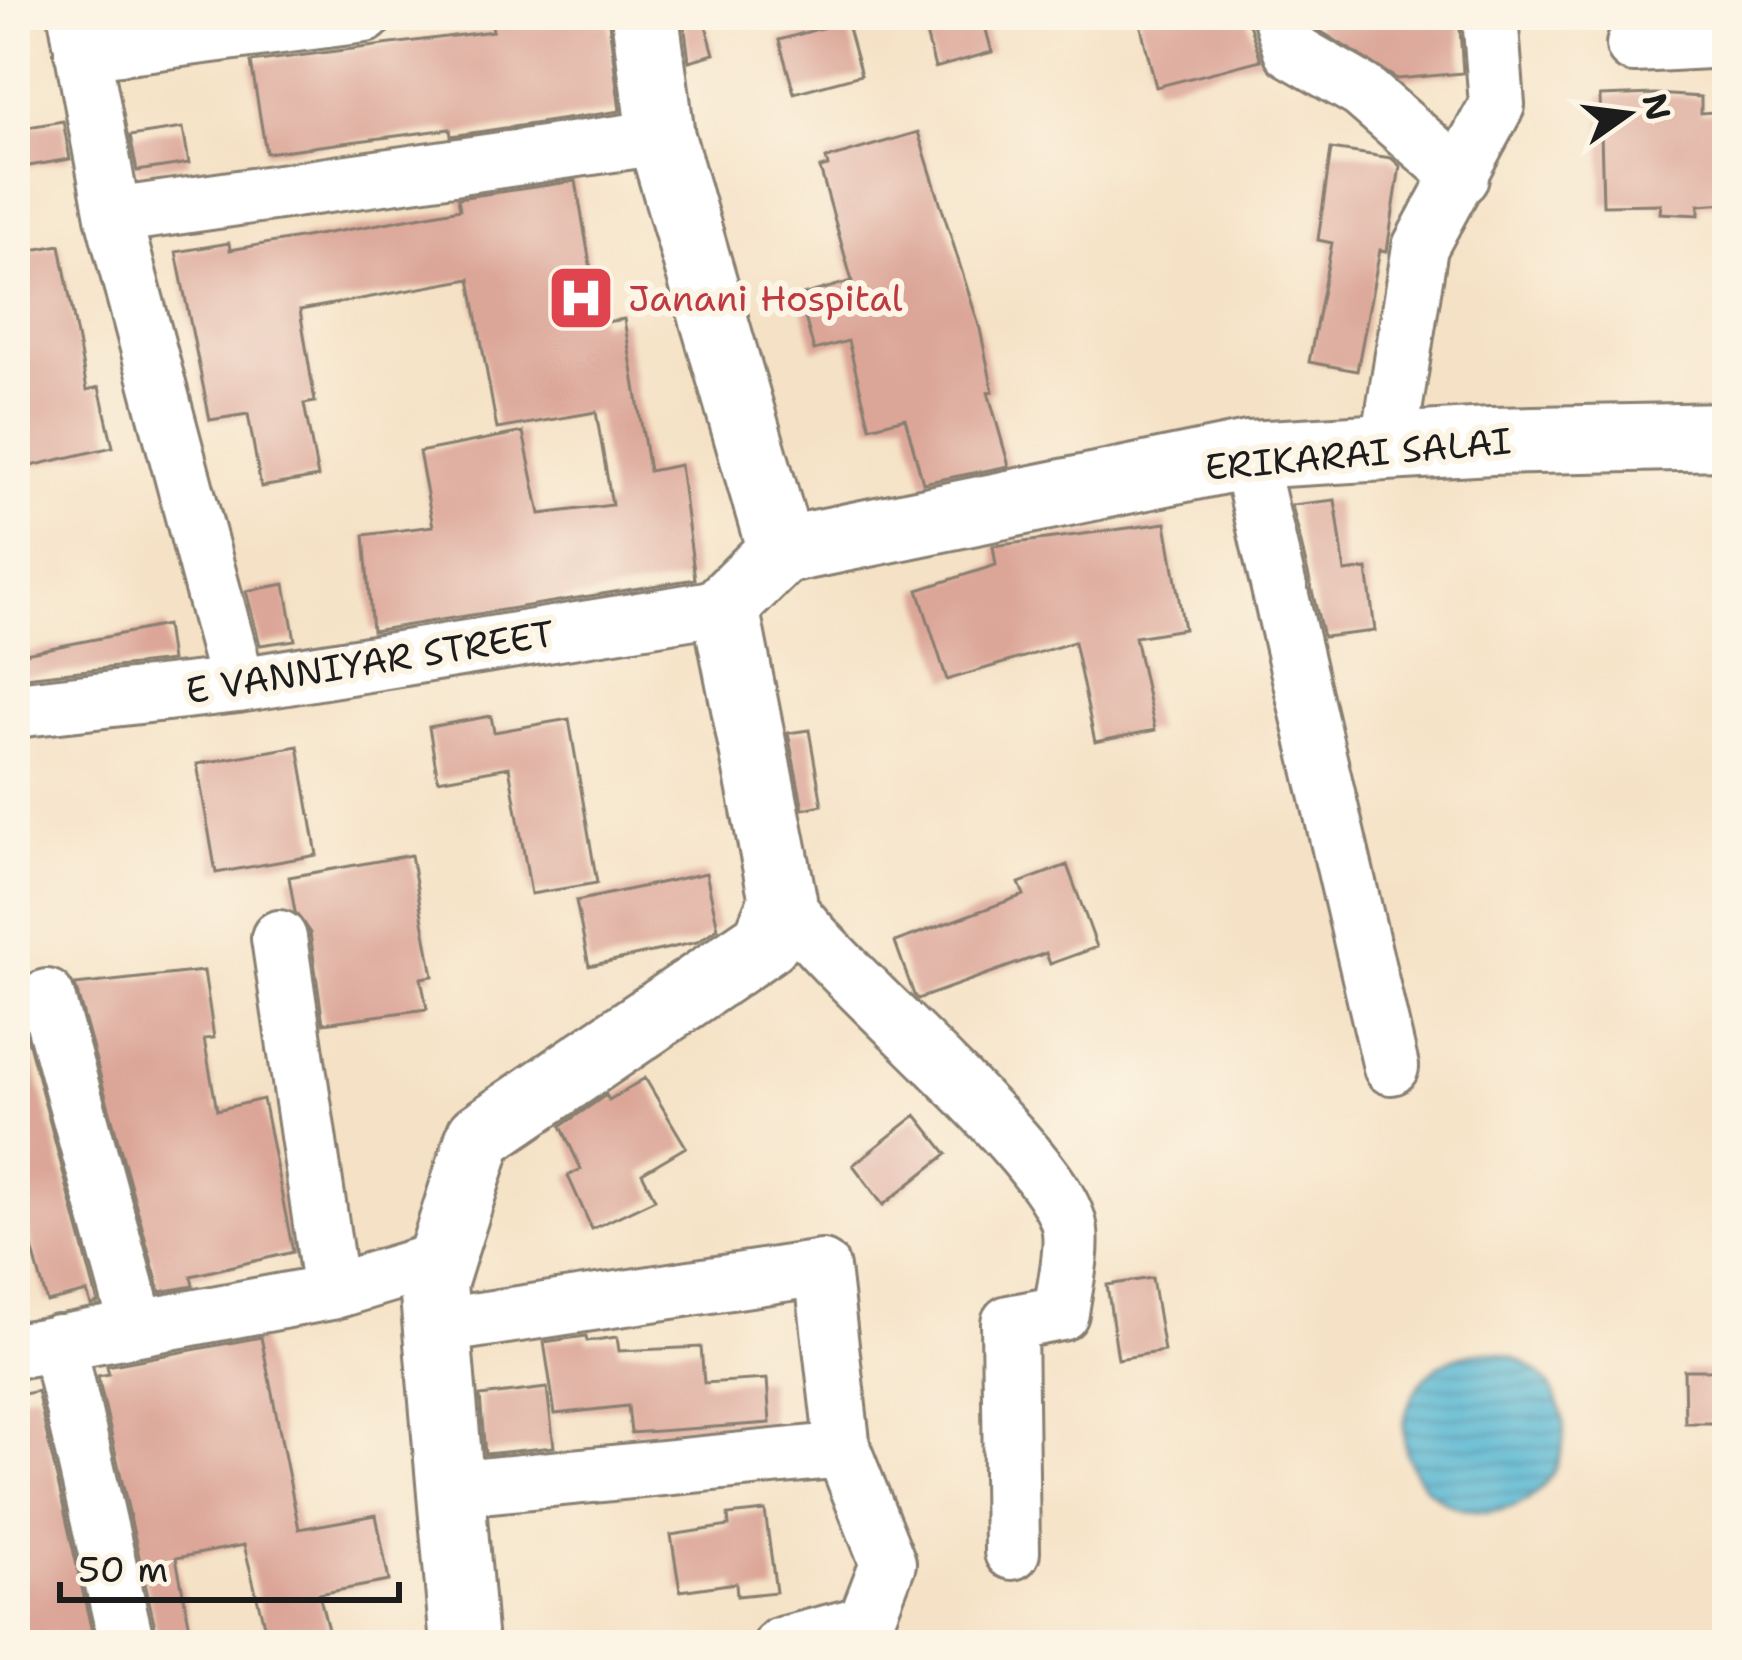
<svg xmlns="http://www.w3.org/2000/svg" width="1742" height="1660" font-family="'Shantell Sans',sans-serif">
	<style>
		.water { fill: url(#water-rules); stroke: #386877; stroke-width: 3 }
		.building { fill: #dba698 }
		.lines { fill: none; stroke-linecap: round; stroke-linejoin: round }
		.minor-casing { stroke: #887f71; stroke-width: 60 }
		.tertiary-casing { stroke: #887f71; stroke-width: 72 }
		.secondary-casing { stroke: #887f71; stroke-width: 72 }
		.minor { stroke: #fff; stroke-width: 54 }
		.tertiary { stroke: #fff; stroke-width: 66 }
		.secondary { stroke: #fff; stroke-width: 66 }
		.labels { text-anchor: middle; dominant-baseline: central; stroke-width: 12; stroke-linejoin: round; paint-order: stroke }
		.health-label { font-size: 36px; fill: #be3a42; stroke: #fcf5e5; text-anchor: start }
		.street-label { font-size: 36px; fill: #1c1c1c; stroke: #fcf5e5 }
	</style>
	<defs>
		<pattern id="water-rules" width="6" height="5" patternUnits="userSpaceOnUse" patternTransform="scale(3)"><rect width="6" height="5" fill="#53b5d2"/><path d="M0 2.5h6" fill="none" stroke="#4492aa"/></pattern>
	</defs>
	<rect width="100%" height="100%" fill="#fcf5e5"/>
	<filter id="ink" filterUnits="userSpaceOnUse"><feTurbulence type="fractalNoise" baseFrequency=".00833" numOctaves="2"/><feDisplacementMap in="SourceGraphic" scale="24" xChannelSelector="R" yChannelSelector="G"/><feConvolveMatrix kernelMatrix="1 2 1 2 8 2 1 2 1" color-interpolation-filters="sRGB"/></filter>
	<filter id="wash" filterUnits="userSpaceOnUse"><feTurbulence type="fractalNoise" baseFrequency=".004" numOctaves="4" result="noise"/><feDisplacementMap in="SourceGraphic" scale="48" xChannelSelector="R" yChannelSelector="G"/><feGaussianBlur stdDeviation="2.7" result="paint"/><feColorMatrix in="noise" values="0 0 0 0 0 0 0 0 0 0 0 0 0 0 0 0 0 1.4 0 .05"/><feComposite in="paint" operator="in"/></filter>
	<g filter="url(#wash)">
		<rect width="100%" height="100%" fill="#f5e2c6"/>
		<path class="water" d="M1404 1432a80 80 0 1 1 160 0a80 80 0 1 1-160 0Z"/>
		<g id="blocks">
			<path class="building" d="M491 15H608L620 111 451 136 450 129 266 153 251 62 493 31Z
				M683 15H703L714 54 689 61Z
				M921 15H982L992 52 935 68Z
				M1138 15H1246L1261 60 1156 87Z
				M1313 15H1459L1463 73 1397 79 1317 29Z
				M846 21 861 75 794 93 779 40Z
				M1655 94 1701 97V113L1727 111V203L1699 205V215L1660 213 1661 204 1603 205 1600 96Z
				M63 121 70 159 23 167 17 129Z
				M183 128 189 163 137 171 130 136Z
				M918 132 980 329 993 391 988 392 1009 466 923 483 905 418 870 427 848 341 814 350 799 296 852 281 820 168 828 166 826 159Z
				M1331 149 1391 158 1400 166 1387 251 1380 250 1357 371 1309 362 1332 243 1318 240Z
				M576 181 600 323 624 319 649 471 680 465 695 579 372 631 364 535 433 526 419 452 523 432 540 514 612 505 596 412 497 429 470 279 300 310 315 402 304 404 318 477 261 487 248 414 210 420 176 252 229 243 230 250 363 227 460 209 458 198Z
				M60 245 87 390 99 387 113 447 27 467 15 418V253Z
				M1335 500 1345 572 1367 569 1375 631 1323 637 1292 505Z
				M1166 523 1184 629 1135 637 1155 730 1095 742 1074 642 947 680 918 590 996 565 993 546Z
				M285 584 295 640 260 645 246 591Z
				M166 625 171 661 15 678V655Z
				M491 716 494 732 569 719 597 883 531 894 509 767 438 780 429 727Z
				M809 730 822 805 803 809 788 733Z
				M298 746 317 855 216 873 197 764Z
				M411 855 433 976 421 978 427 1009 323 1023 310 933 295 912 289 877Z
				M1067 865 1097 947 1050 964 1046 953 918 999 914 995 895 942 1024 895 1019 883Z
				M706 873 718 928 697 942 589 966 576 901Z
				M204 971 214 1038 204 1039 217 1110 263 1099 293 1252 191 1276 193 1286 160 1292 75 985Z
				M15 995H16L98 1303 91 1305 87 1292 47 1302 21 1207 15 1209Z
				M645 1078 686 1147 642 1173 655 1199 592 1229 568 1176 581 1169 561 1126 606 1095 609 1100Z
				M916 1115 947 1154 883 1205 853 1165Z
				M1152 1278 1164 1351 1118 1359 1107 1285Z
				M586 1336 587 1341 617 1337 619 1351 701 1347 704 1383 767 1379 770 1423 631 1433 628 1406 555 1414 544 1342Z
				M261 1337 299 1529 376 1515 389 1581 319 1594 332 1645H269L244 1545 176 1558 191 1633 158 1640 98 1376 109 1374 107 1366Z
				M1684 1370H1727V1423H1685Z
				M547 1388 554 1447 485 1454 480 1396Z
				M37 1391 95 1645H15V1396Z
				M765 1511 776 1592 737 1596 736 1583 680 1591 671 1535 729 1526 728 1515Z"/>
		</g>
	</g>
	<g filter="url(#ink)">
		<use href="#blocks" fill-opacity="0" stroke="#887f71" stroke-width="3"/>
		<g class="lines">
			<g class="minor-casing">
				<path id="minor" d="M76 15 113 216 238 685
					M1280 15 1291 50 1362 91 1461 177
					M1634 45 1727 40
					M82 52 365 15
					M113 216 661 137
					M1388 449 1420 247 1497 105 1490 15
					M1248 455 1391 1067
					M15 710 238 685 725 606
					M783 900C835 979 1063 1159 1070 1231 1073 1256 1064 1288 1061 1313L1009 1323 1012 1552
					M279 938 331 1292
					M47 997 137 1326
					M440 1326 822 1268 843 1450 888 1563 865 1623
					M58 1342 127 1645
					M15 1351 331 1292 441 1259
					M450 1489 843 1450
					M781 1645 865 1623 869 1645"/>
			</g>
			<g class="tertiary-casing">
				<path id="tertiary" d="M781 551 1248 455 1491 441 1727 436"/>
			</g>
			<g class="secondary-casing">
				<path id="secondary" d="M464 1645 433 1284 480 1136 766 941 783 900 725 606 781 551 661 137 645 15"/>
			</g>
			<use href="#minor" class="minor"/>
			<use href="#tertiary" class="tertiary"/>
			<use href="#secondary" class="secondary"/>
		</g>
	</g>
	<defs>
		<g id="hospital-square" transform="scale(3.45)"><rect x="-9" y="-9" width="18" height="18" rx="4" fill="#e0444e" stroke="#fcf5e5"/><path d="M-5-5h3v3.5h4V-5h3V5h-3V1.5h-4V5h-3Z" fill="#fff"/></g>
	</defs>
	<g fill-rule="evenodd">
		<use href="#hospital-square" x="581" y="298"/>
	</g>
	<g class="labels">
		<g class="health-label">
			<text x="628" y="298">Janani Hospital</text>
		</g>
		<g class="street-label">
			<text transform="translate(1358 454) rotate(-5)">ERIKARAI SALAI</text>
			<text transform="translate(370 662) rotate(-9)">E VANNIYAR STREET</text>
		</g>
	</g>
	<rect width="1742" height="1660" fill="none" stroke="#fcf5e5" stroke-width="60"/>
	<g transform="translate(1628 114) rotate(76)" stroke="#fcf5e5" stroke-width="9" paint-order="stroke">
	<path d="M0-9L21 45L0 30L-21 45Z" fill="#1c1c1c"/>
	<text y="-18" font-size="33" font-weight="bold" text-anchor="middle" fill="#1c1c1c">N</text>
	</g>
	<path d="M60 1582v18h339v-18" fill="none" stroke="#1c1c1c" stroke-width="6"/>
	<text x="78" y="1582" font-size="36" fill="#1c1c1c" stroke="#fcf5e5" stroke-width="9" paint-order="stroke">50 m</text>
</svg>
